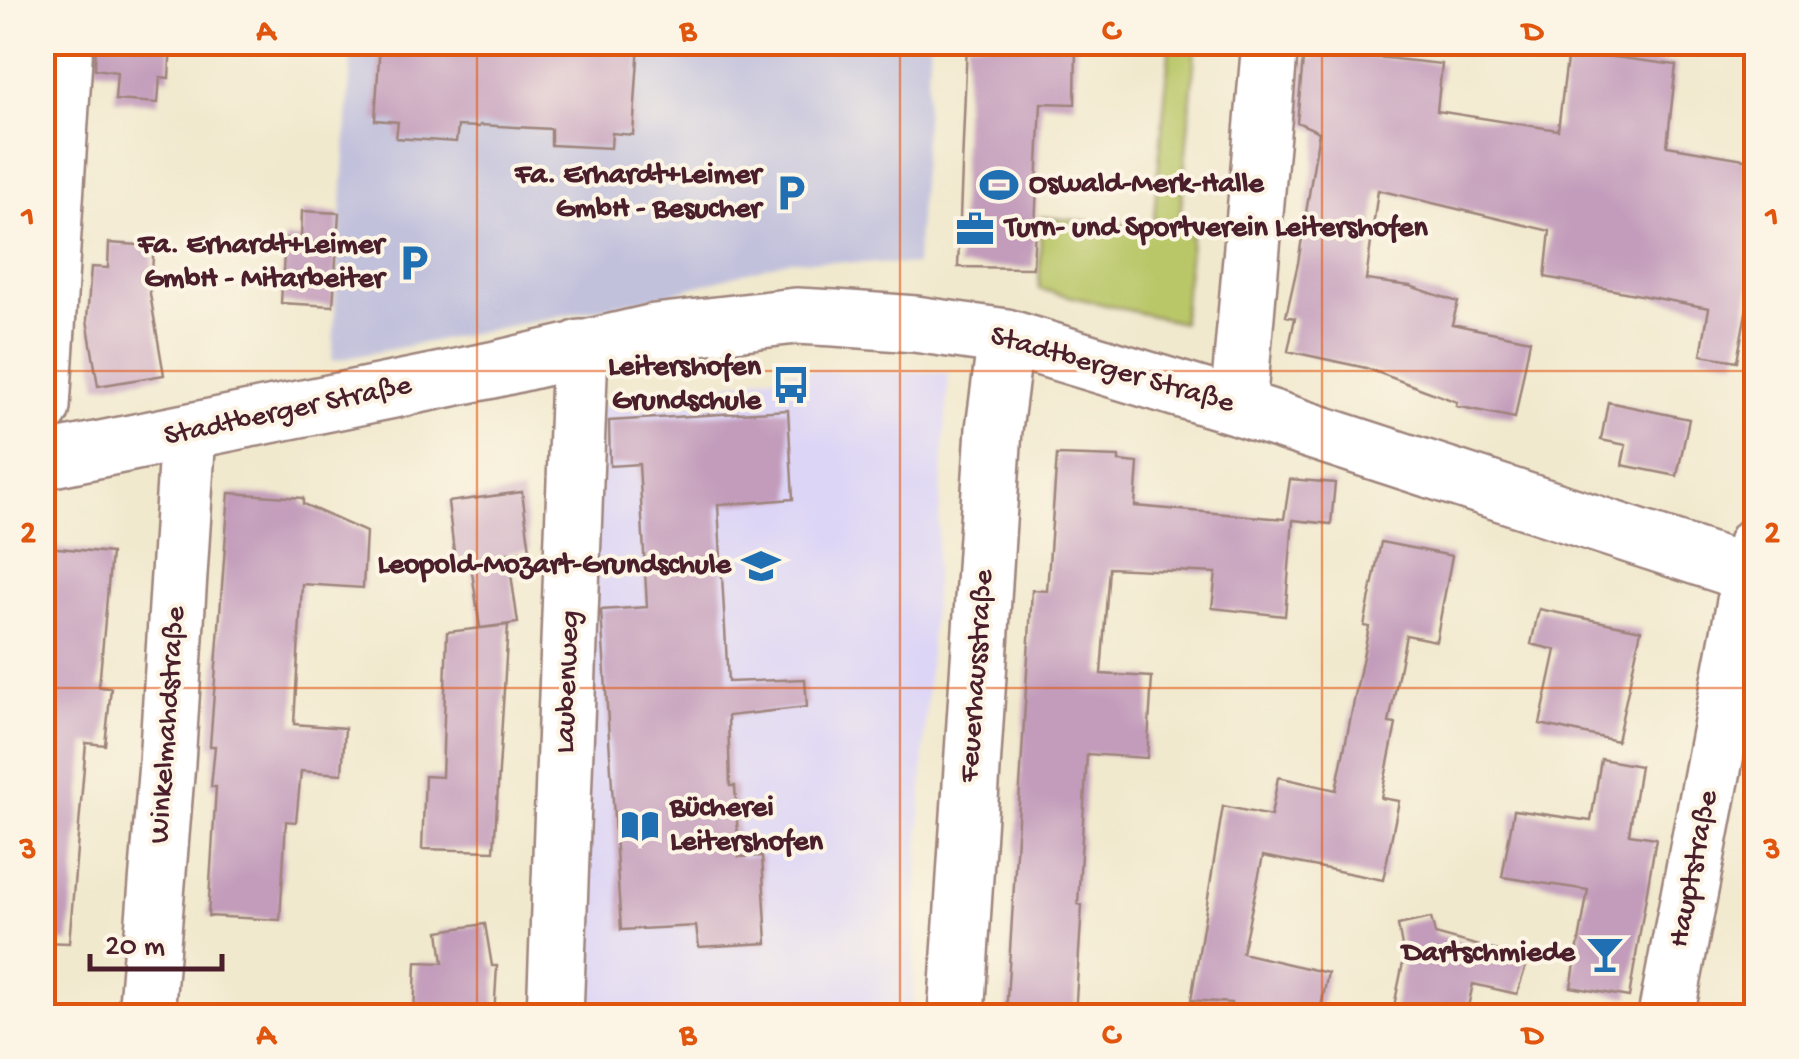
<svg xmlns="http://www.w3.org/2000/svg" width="1799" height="1059" font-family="'Gochi Hand',sans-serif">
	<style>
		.built { fill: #ddd5f6 }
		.industrial { fill: #c2c1dc }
		.green { fill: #bac769; stroke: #82734a; stroke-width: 2.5 }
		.building { fill: #c39cbb }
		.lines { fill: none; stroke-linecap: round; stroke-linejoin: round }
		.minor-casing { stroke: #9e847c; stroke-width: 60 }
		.minor { stroke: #fff; stroke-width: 55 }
		.grid { fill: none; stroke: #e0560e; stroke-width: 2.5; stroke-opacity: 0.55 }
		.labels { text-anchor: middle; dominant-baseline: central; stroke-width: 8; stroke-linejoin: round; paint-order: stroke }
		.poi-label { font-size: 30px; font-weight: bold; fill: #4a1f2b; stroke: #fcf5e5; text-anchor: end }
		.street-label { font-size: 30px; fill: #4a1f2b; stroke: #fcf5e5 }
		.neatline { fill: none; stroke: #e0560e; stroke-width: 4 }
		.grid-label { font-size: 32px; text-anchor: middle; font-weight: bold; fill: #e0560e }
	</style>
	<rect width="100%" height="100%" fill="#fcf5e5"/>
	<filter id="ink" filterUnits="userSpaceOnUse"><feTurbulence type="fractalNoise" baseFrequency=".01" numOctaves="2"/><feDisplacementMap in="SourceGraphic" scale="20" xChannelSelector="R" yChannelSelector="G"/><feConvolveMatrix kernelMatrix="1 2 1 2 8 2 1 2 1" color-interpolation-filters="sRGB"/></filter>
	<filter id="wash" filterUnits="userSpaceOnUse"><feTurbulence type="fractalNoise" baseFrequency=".0048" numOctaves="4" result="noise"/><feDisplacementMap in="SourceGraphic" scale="40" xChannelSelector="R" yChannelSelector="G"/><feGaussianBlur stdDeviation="2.25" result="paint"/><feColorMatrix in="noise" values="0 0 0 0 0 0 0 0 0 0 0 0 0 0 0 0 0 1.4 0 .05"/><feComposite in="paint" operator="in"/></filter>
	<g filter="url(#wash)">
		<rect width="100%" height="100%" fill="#f1e9ce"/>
		<path class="built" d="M803 370 949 373 925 725 912 1016H564L593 408Z"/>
		<path class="industrial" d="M352 43H930L916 265 791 260 669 294 332 361Z"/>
		<path class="green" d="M1170 43H1196L1179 229 1192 231 1182 323 1039 289 1041 217 1153 227Z"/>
		<g id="blocks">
			<path class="building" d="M96 42H171L169 78 160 77 158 103 115 100 117 72 95 69Z
				M380 42H639L633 135 612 133 611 148 551 145V129L480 125 479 127 458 126 456 142 396 138 398 122 375 120Z
				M967 42H1076L1075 104 1041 103 1033 268 958 267Z
				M1568 51 1676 65 1667 146 1756 161V194L1749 238 1756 239V258L1737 361 1701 355 1709 308 1545 277 1550 231 1378 190 1366 280 1410 286 1458 302 1452 324 1530 340 1515 418 1456 406 1457 402 1366 368 1288 351 1295 318 1286 316 1298 263 1319 132 1297 122 1303 59 1340 53 1442 64 1437 111 1558 130Z
				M302 211 339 213 333 306 281 303 285 238 301 239Z
				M109 243 154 246 150 294 164 375 98 386 87 320 91 267 108 268Z
				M1608 402 1689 419 1677 476 1622 465 1626 445 1601 440Z
				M788 410 793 499 718 505 728 682 805 679 807 707 728 716 730 786H735L739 857 762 856 767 943 699 947 696 926 621 930 601 610 647 607 639 464 610 466 609 421Z
				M1057 455 1119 457V461L1138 463 1135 506 1284 519 1290 479 1335 483 1331 524 1293 520 1285 616 1212 608 1216 573 1109 568 1101 674 1152 677 1147 758 1087 754 1078 904 1082 905 1075 1016H1006L1032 590 1047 591Z
				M522 492 530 550 508 553 518 623 480 628 470 558 455 560 448 502Z
				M229 493 303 498V504L366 532 363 588 302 584 294 724 345 728 342 774 301 771 296 822 286 821 280 920 208 916 216 787H211L215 746H210Z
				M1381 542 1452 556 1436 641 1406 635 1389 723 1396 724 1381 798 1399 801 1383 880 1263 856 1242 953 1328 973 1319 1016H1228L1231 1003 1191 1000 1223 806 1271 816 1278 777 1336 790 1369 627 1364 626Z
				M47 547 111 553 99 687 111 688 105 745 86 743 69 943 42 942V596Z
				M1539 609 1641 630 1617 741 1540 724 1556 650 1531 644Z
				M508 625 494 851 422 849 425 776 442 777 447 632Z
				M1601 759 1640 766 1629 834 1656 838 1629 997 1571 987 1588 890 1502 877 1514 810 1591 821Z
				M1431 918 1435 934 1528 959 1517 994 1473 984 1466 1016H1392L1404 958 1398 925Z
				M485 924 492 966H497L494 1016H414L416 962 443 963 439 931Z"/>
		</g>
	</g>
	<g filter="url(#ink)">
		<use href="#blocks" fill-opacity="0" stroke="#9e847c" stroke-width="2.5"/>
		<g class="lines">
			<g class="minor-casing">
				<path id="minor" d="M42 407 65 42
					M1238 407 1270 42
					M42 461 492 370 655 332 796 316 835 318 915 324 1006 337 1238 407 1756 576
					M146 1016 167 763 188 433
					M555 1016 580 348
					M956 1016 994 429 1006 337
					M1666 1016 1756 544"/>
			</g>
			<use href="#minor" class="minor"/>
		</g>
	</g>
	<path class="grid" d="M477 42V1016M900 42V1016M1322 42V1016M42 371H1756M42 688H1756"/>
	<defs>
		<g id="stadium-bare" transform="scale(3)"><path d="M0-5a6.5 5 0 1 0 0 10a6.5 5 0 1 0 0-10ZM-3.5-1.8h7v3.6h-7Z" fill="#1f6fb2" stroke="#fcf5e5" stroke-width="2.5" paint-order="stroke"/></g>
		<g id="parking-bare" transform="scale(3)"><path d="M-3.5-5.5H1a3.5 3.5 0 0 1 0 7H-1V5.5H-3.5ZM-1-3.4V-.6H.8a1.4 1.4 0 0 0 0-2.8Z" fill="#1f6fb2" stroke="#fcf5e5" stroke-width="2.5" paint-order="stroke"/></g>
		<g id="office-bare" transform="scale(3)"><path d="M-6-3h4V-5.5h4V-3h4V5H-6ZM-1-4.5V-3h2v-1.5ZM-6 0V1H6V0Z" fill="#1f6fb2" stroke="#fcf5e5" stroke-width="2.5" paint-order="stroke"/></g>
		<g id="bus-bare" transform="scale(3)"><path d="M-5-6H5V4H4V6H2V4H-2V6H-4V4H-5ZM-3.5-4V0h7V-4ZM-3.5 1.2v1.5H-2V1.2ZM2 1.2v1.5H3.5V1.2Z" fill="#1f6fb2" stroke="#fcf5e5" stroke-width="2.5" paint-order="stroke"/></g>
		<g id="school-bare" transform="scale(3)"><path d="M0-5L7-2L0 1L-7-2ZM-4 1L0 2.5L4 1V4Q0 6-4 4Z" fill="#1f6fb2" stroke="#fcf5e5" stroke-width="2.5" paint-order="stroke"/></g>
		<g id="library-bare" transform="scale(3)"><path d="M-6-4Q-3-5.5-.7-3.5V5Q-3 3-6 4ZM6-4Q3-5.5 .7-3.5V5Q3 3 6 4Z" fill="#1f6fb2" stroke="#fcf5e5" stroke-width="2.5" paint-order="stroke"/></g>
		<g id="bar-bare" transform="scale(3)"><path d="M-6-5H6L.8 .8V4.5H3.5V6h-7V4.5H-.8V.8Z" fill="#1f6fb2" stroke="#fcf5e5" stroke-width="2.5" paint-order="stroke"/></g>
	</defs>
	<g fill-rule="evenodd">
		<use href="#stadium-bare" x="999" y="185"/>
		<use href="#parking-bare" x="791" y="193"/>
		<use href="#office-bare" x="975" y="229"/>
		<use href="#parking-bare" x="414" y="263"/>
		<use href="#bus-bare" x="791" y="385"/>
		<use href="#school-bare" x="761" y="566"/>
		<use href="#library-bare" x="640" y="826"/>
		<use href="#bar-bare" x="1605" y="954"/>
	</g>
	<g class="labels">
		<g class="poi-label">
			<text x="761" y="176">Fa. Erhardt+Leimer<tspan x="761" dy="34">GmbH - Besucher</tspan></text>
			<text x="1029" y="185" text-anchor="start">Oswald-Merk-Halle</text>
			<text x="1005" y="229" text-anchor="start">Turn- und Sportverein Leitershofen</text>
			<text x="384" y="246">Fa. Erhardt+Leimer<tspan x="384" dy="34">GmbH - Mitarbeiter</tspan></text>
			<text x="761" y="368">Leitershofen<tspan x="761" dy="34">Grundschule</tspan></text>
			<text x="731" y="566">Leopold-Mozart-Grundschule</text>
			<text x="670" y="809" text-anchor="start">Bücherei<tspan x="670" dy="34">Leitershofen</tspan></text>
			<text x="1575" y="954">Dartschmiede</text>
		</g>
		<g class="street-label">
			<text transform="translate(1112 371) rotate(16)">Stadtberger Straße</text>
			<text transform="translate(288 412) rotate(-12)">Stadtberger Straße</text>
			<text transform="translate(978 676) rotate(-86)">Feuerhausstraße</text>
			<text transform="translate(569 682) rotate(-88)">Laubenweg</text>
			<text transform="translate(169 725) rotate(-86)">Winkelmahdstraße</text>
			<text transform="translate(1695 869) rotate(-79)">Hauptstraße</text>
		</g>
	</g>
	<rect width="1799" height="1059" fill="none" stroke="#fcf5e5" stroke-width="110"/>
	<path d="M90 954v15h132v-15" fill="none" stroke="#4a1f2b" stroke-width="5"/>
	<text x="105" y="954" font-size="30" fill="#4a1f2b" stroke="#fcf5e5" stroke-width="8" paint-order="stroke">20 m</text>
	<rect x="55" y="55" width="1689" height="949" class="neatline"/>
	<g class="grid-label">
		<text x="266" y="39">A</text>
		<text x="688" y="39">B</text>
		<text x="1111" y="39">C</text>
		<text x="1533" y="39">D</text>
		<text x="28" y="225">1</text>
		<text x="1772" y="225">1</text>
		<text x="28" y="541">2</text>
		<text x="1772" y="541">2</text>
		<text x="28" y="857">3</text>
		<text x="1772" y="857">3</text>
		<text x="266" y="1043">A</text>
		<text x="688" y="1043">B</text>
		<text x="1111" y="1043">C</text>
		<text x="1533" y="1043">D</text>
	</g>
</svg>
